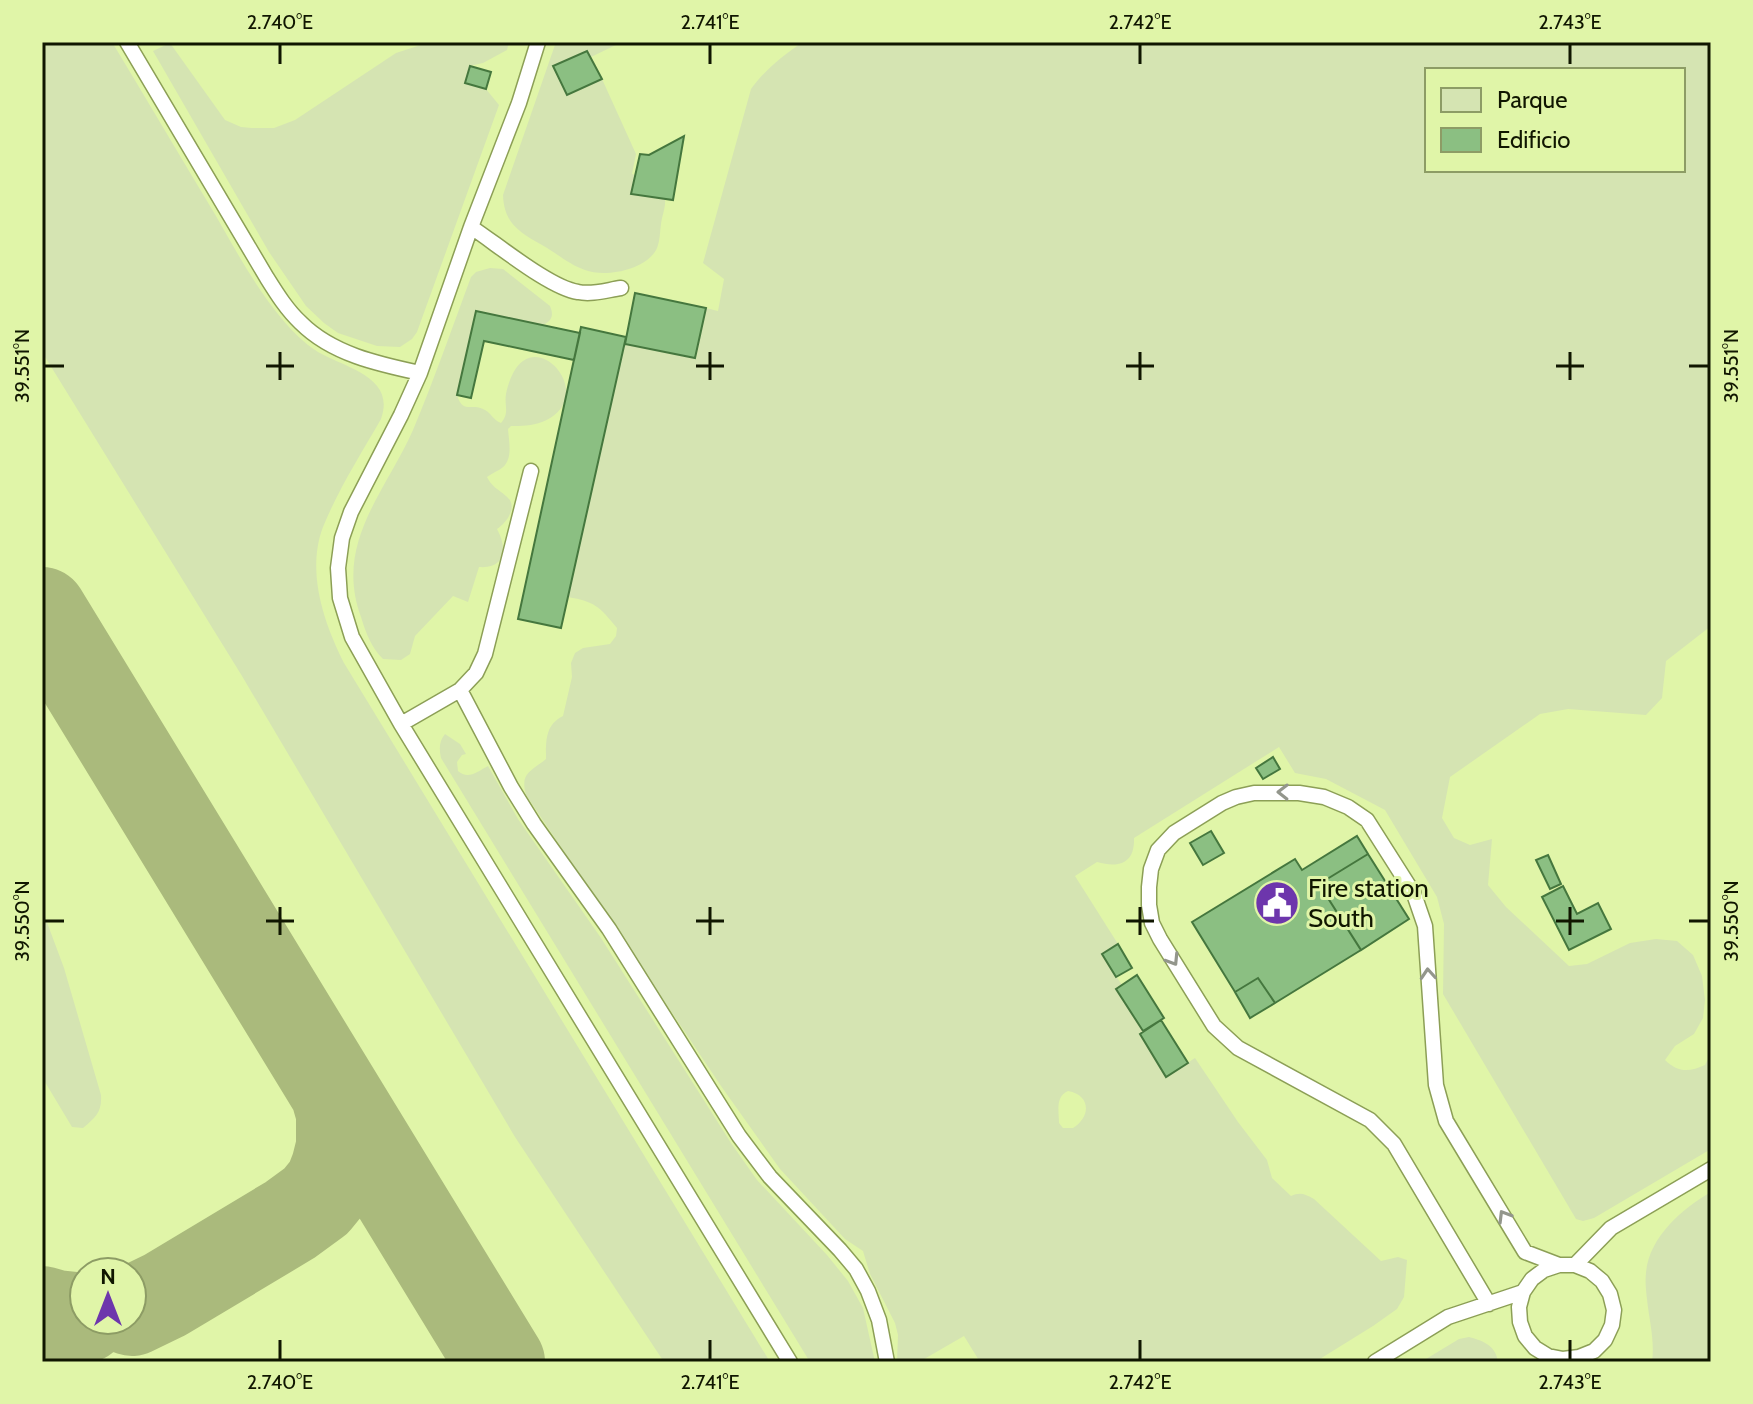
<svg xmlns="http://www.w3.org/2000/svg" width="1753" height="1404" font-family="Cabin,sans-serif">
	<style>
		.green { fill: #d5e4b2; fill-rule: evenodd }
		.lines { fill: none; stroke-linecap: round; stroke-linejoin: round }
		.taxiway { stroke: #aaba7c; stroke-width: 90 }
		.building { fill: #8bbf82; stroke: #45773e; stroke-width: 2 }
		.lane-casing { stroke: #8c9f56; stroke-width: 17 }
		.lane { stroke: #fff; stroke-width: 14 }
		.oneway { stroke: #93968c }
		.ticks { fill: none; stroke: #101600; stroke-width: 3 }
		.labels { text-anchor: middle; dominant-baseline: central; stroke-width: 6; stroke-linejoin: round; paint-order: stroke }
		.poi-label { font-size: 26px; fill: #101600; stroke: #e0f5a8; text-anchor: start }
		.neatline { fill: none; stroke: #101600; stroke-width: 3 }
		.ticks-label { font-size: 20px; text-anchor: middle; fill: #101600 }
	</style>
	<rect width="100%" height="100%" fill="#e0f5a8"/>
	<path class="green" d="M42 42H112C147 100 181 158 216 216 236 251 256 288 282 319 293 332 304 343 318 352 346 368 396 377 381 419 361 454 338 490 323 527 306 572 324 623 344 663L770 1362H664L515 1137 242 676 42 352Z
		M430 42H509L507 50 483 63 470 66 465 83 486 89 499 105 417 332 412 339 400 347 377 346 338 333 324 323 306 306 269 252 153 51 170 43 225 120 241 127 252 128H274L295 120 396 53Z
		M556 42H622L591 57 587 51 553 67 567 95 602 79 636 154 632 174C643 177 663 186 665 199 666 206 662 216 661 224 660 231 660 241 657 248 647 270 605 278 585 270 570 265 556 253 542 245 519 232 504 223 503 195Z
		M803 42H1711V626L1666 661 1662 698 1646 715 1568 709 1540 714 1450 777 1442 818 1454 838 1470 845 1492 839 1488 885 1506 907 1569 966 1587 964 1630 943 1656 939 1677 941 1693 955 1702 976 1705 1000 1703 1018 1694 1034 1675 1046 1665 1060C1678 1073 1690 1072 1705 1065L1711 1053V1149L1594 1218 1583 1221 1576 1219 1443 994 1444 924 1437 897 1385 810 1326 779 1295 773 1279 747 1134 838C1135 864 1118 868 1097 862L1075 876 1118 944 1102 955 1122 985 1116 990 1143 1031 1140 1035 1166 1077 1195 1058 1238 1122 1267 1160 1272 1178 1291 1196C1300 1192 1305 1194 1314 1199L1381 1261 1398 1257 1407 1260 1404 1297 1397 1309 1373 1326 1315 1362H980L964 1336 919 1362H897L898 1335 895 1323 870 1274 863 1251 845 1239 780 1169 721 1086 526 795C520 773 530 772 546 759 546 741 545 725 563 716L572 677 571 663 575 653 583 648 610 644 616 636 617 628C599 606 595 602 568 597L625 344 696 358 706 308 718 311 724 279 703 263 751 89C766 69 782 56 803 42ZM1427 70H1683V170H1427ZM1068 1091C1091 1095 1091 1117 1073 1128H1063L1059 1123C1059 1111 1055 1097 1068 1091Z
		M490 268 503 269 550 306C554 315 552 321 543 325L476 311 457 395C463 415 472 402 485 410 492 414 493 420 501 423 510 413 504 406 506 394 508 383 514 367 523 361 550 341 594 401 542 422 532 426 521 426 511 426L508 429C509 443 514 462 499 470 495 472 491 474 487 477 492 487 498 489 506 496 519 506 507 522 497 529 508 549 505 569 479 567L468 602 453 596 415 636 410 654 401 660 383 659C371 647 366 633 361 617 334 543 385 493 413 430 434 380 452 328 471 277L476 272Z
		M445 734 460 744 466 754 462 755 457 762 458 771C468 780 477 772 488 766L518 819 601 938 731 1143 757 1180 827 1255 848 1281 863 1308 875 1362H810L441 758C439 749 439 741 445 734Z
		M42 909 64 968 101 1095C102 1112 96 1117 83 1128L72 1127 42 1077Z
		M1711 1192V1362H1652C1655 1340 1649 1320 1647 1299 1646 1291 1645 1281 1646 1273 1649 1237 1682 1209 1711 1192Z
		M1469 1337C1484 1341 1496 1346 1498 1362H1421L1459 1339Z"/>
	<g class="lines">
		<path class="taxiway" d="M42 612 500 1362
			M42 1311 56 1315 84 1318
			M132 1311 165 1295 290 1220 316 1201 329 1185 336 1167 341 1147V1113L335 1092"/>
	</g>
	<path class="building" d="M587 51 602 79 567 95 553 66Z
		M470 66 491 72 486 89 465 83Z
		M684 136 673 200 631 194 640 154 649 155Z
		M635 293 706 308 695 358 625 344Z
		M476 311 580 333 574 360 484 341 471 398 457 395Z
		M581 327 626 337 561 628 518 619Z
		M1273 757 1280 769 1263 779 1256 768Z
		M1211 831 1224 853 1203 865 1190 843Z
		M1357 836 1368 854 1319 884 1361 950 1275 1003 1258 978 1235 992 1192 922 1295 859 1302 870Z
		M1368 854 1409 919 1361 950 1319 884Z
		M1548 855 1561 884 1550 889 1536 860Z
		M1563 886 1577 914 1598 903 1611 929 1569 950 1542 897Z
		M1118 944 1132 968 1116 977 1102 954Z
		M1137 975 1164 1018 1143 1031 1116 989Z
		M1258 978 1275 1003 1250 1018 1235 992Z
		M1161 1020 1188 1063 1166 1077 1140 1034Z"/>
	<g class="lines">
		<g class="lane-casing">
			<path id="lane" d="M127 42 267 278C277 294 287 310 301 323 332 354 378 364 420 373
				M538 42 519 103 471 227 420 373 401 415 351 512 342 538 338 568 340 598 352 637 401 724 790 1362
				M471 227C497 244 550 288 578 292 592 295 607 290 621 288
				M460 690 511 787 534 824 609 929 739 1136 770 1177 840 1250 856 1269 868 1291 879 1320 887 1362
				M401 724 460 690 476 673 485 654 531 471
				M1575 1265 1611 1228 1711 1169
				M1489 1304 1394 1144 1370 1120 1238 1048 1214 1026 1160 939 1152 923 1149 905V887L1151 869 1158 850 1174 833 1222 803 1236 797 1254 793H1299L1324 797 1348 807 1367 820 1414 894 1425 926 1436 1085 1446 1121 1525 1252 1559 1265H1575L1590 1271 1602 1281 1610 1294 1614 1310 1612 1325 1605 1340 1594 1351 1579 1357 1563 1359 1548 1356 1535 1348 1525 1336 1520 1322 1519 1307 1523 1292 1532 1279 1544 1270 1559 1265
				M1375 1362 1448 1317 1523 1292"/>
		</g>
		<use href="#lane" class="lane"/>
	</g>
	<defs><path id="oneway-chevron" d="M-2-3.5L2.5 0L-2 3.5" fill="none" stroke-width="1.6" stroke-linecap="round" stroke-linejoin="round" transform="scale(2)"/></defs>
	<g class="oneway">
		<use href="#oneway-chevron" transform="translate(1283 792) rotate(-179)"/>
		<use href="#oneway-chevron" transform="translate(1173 960) rotate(58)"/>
		<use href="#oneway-chevron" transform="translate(1428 974) rotate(-94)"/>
		<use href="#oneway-chevron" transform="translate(1504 1216) rotate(-121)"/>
	</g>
	<path class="ticks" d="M280 44V64M710 44V64M1140 44V64M1570 44V64M280 352V380M710 352V380M1140 352V380M1570 352V380M44 366H64M266 366H294M696 366H724M1126 366H1154M1556 366H1584M1689 366H1709M280 907V935M710 907V935M1140 907V935M1570 907V935M44 921H64M266 921H294M696 921H724M1126 921H1154M1556 921H1584M1689 921H1709M280 1340V1360M710 1340V1360M1140 1340V1360M1570 1340V1360"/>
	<defs>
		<g id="civic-disc" transform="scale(2.3)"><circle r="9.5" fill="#6d36ac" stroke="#e0f5a8"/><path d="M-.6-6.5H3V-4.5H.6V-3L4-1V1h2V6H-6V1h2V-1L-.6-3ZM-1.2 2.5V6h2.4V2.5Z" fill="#fff"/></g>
	</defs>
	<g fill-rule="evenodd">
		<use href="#civic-disc" x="1277" y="903"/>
	</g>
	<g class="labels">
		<g class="poi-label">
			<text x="1308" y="888">Fire station<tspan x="1308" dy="30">South</tspan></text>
		</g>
	</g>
	<rect width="1753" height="1404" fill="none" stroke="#e0f5a8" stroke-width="88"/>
	<rect x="1425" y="68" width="260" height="104" fill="#e0f5a8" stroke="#8d9c65" stroke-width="2"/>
	<rect x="1441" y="88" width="40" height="24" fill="#d5e4b2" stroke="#8d9c65" stroke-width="2"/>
	<text x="1497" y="108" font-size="24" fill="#101600">Parque</text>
	<rect x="1441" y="128" width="40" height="24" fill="#8bbf82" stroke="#8d9c65" stroke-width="2"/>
	<text x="1497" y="148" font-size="24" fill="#101600">Edificio</text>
	<g transform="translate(108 1296)"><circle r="38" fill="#e0f5a8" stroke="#8d9c65" stroke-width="2"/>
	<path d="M0-6L14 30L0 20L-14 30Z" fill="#6d36ac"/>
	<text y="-12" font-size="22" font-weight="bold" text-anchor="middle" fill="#101600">N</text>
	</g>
	<rect x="44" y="44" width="1665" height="1316" class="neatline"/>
	<g class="ticks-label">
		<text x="280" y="29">2.740°E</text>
		<text x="710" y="29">2.741°E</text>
		<text x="1140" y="29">2.742°E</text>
		<text x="1570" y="29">2.743°E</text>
		<text transform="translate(22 366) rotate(-90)" y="7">39.551°N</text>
		<text transform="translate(1731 366) rotate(-90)" y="7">39.551°N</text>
		<text transform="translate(22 921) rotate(-90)" y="7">39.550°N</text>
		<text transform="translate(1731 921) rotate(-90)" y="7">39.550°N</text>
		<text x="280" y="1389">2.740°E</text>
		<text x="710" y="1389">2.741°E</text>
		<text x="1140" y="1389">2.742°E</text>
		<text x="1570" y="1389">2.743°E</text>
	</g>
</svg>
